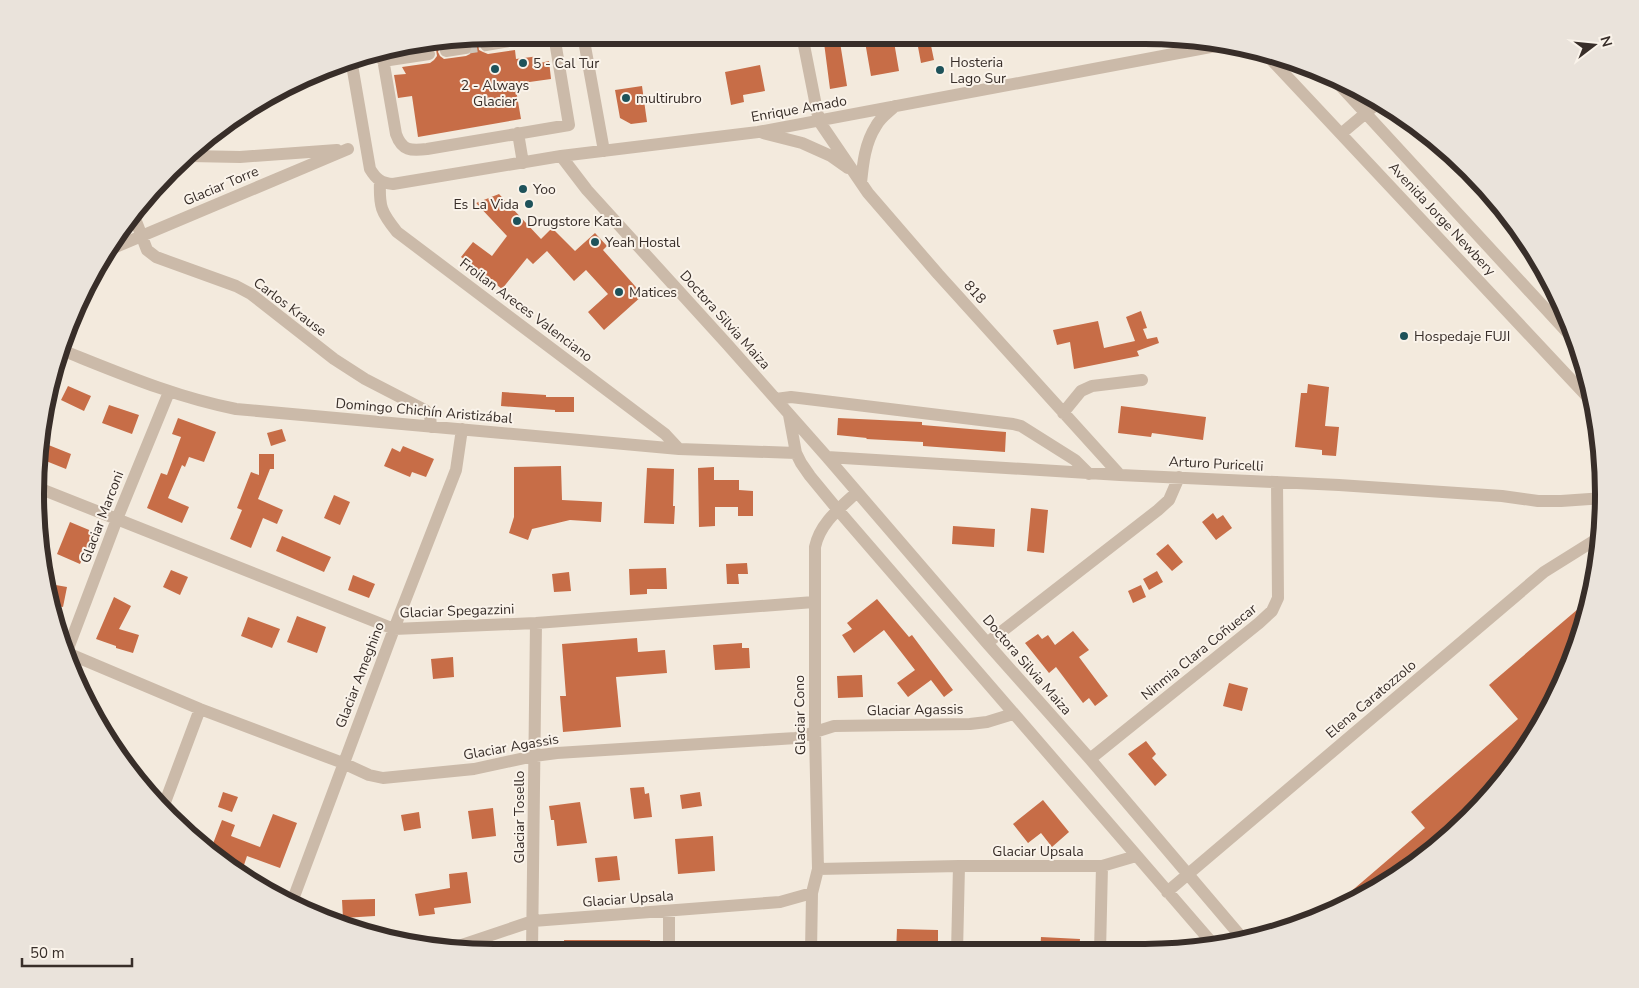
<svg xmlns="http://www.w3.org/2000/svg" width="1639" height="988" font-family="'Nunito Sans',sans-serif">
	<style>
		.building { fill: #c76d47 }
		.lines { fill: none; stroke-linecap: round; stroke-linejoin: round }
		.minor-tunnel { stroke: #cec4b9; stroke-width: 12; stroke-dasharray: 12 6; stroke-linecap: butt }
		.minor { stroke: #cbbaa9; stroke-width: 12 }
		.poi-dot { fill: #1e525a; stroke: #faf3ea; stroke-width: 2 }
		.labels { text-anchor: middle; dominant-baseline: central; stroke-width: 4; stroke-linejoin: round; paint-order: stroke }
		.poi-label { font-size: 14px; fill: #382e29; stroke: #faf3ea; text-anchor: start }
		.street-label { font-size: 14px; fill: #382e29; stroke: #faf3ea }
		.rim { fill: none; stroke: #382e29; stroke-width: 6 }
	</style>
	<rect width="100%" height="100%" fill="#f3eadd"/>
	<path class="building" d="M823 35 839 36 847 86 830 89Z
		M485 36 478 43 479 50 483 52 488 54 515 50 516 59 539 56 540 63 549 61 551 79 515 84 521 119 418 137 412 96 398 98 394 75 406 74 402 67 430 63 434 60 437 56 436 49 432 47 427 46 444 43 439 48 438 52 440 56 444 59 466 56 470 54 473 47 471 43 464 40Z
		M864 36H893L899 71 871 76Z
		M916 36H929L934 60 921 63Z
		M760 65 765 91 743 95 744 102 731 105 725 72Z
		M642 86 647 122 631 124 620 118 615 90Z
		M499 194 541 239 552 228 575 251 595 233 607 246 603 250 643 295 604 330 588 312 608 294 586 270 574 281 547 251 533 264 527 258 502 289 461 257 473 242 492 256 507 236 476 203Z
		M1141 311 1147 328 1143 329 1147 339 1157 337 1159 343 1137 351 1139 356 1074 369 1070 342 1057 345 1053 330 1098 321 1104 348 1135 341 1126 317Z
		M1308 384 1329 387 1325 426 1339 427 1336 456 1322 455V450L1295 447 1301 393H1307Z
		M68 386 91 396 84 411 61 400Z
		M502 392 546 395V397H574V412H555V410L501 406Z
		M109 405 139 415 132 434 102 423Z
		M1121 406 1206 417 1203 440 1152 433 1151 437 1118 433Z
		M178 418 216 432 204 462 189 457 185 467 182 465 168 498 189 507 182 523 147 508 161 473 167 475 181 437 172 434Z
		M838 418 922 422V425L1006 432 1005 452 923 446V442L866 439 867 438 837 435Z
		M282 429 286 441 271 446 267 433Z
		M46 444 71 454 66 469 41 459Z
		M403 446 434 459 426 477 412 472 410 477 384 466 392 448 400 452Z
		M259 454H274V469H270L258 499 283 510 277 524 263 518 251 548 230 539 242 510 237 508 251 472 259 475Z
		M561 466 562 500 602 502 601 522 570 520 532 529 528 540 509 533 514 517V467Z
		M714 467V480H739V490L753 491V516H738V507H715V526L699 527 698 468Z
		M647 468 674 469 673 506H675L674 524 644 523Z
		M334 495 350 502 340 525 324 518Z
		M1031 508 1048 510 1044 553 1027 551Z
		M1213 513 1217 519 1223 515 1232 528 1216 540 1202 522Z
		M70 522 94 532 80 564 57 554Z
		M953 526 995 529 994 547 952 544Z
		M282 536 331 557 324 572 276 551Z
		M1168 544 1183 562 1172 571 1156 554Z
		M747 563 748 574H738L739 584H727L726 564Z
		M666 568 667 589H647V594L630 595 629 569Z
		M171 570 188 577 180 595 163 587Z
		M1157 571 1163 582 1149 590 1143 579Z
		M569 572 571 591 554 592 552 574Z
		M353 575 375 584 369 598 348 590Z
		M50 584 67 587 63 607 53 605Z
		M1141 585 1146 597 1133 603 1128 591Z
		M114 597 131 606 119 629 139 635 133 653 116 648V646L96 639Z
		M877 599 909 637 912 635 953 690 944 697 931 680 908 697 897 683 915 670 884 630 854 653 842 635 852 629 847 623Z
		M1578 609 1585 617 1569 670 1526 749 1448 839 1374 892 1336 909 1334 906 1425 828 1411 812 1518 719 1489 685Z
		M297 616 326 627 317 653 287 642Z
		M248 617 280 629 272 648 241 636Z
		M1073 631 1089 650 1079 657 1108 696 1095 706 1089 698 1083 703 1056 667 1049 673 1025 643 1038 634 1042 639 1048 635 1055 645Z
		M637 638 638 652 665 650 667 673 616 677 621 727 563 732 560 696H566L562 644Z
		M742 643V648H749L750 668 715 670 713 645Z
		M453 657 454 677 433 679 431 659Z
		M862 675 863 697 838 698 837 676Z
		M1229 683 1248 688 1242 711 1223 706Z
		M1146 741 1156 754 1152 758 1167 775 1155 786 1128 754Z
		M644 787 645 794 649 793 652 817 634 819 630 788Z
		M223 792 238 797 232 812 218 807Z
		M700 792 702 806 682 809 680 795Z
		M1043 800 1069 832 1052 847 1041 833 1028 843 1013 824Z
		M580 802 587 843 557 846 554 820H551L549 806Z
		M493 808 496 836 472 839 468 811Z
		M419 812 421 828 404 831 401 815Z
		M273 814 297 823 280 868 247 856 243 868 221 859 211 849 222 820 235 825 231 836 260 847Z
		M713 836 715 871 678 874 675 839Z
		M617 856 620 880 598 882 595 858Z
		M467 872 471 903 434 908 435 914 419 916 415 894 450 888 449 874Z
		M375 899V916L343 918 342 900Z
		M897 929 938 930V946H933V952H896Z
		M1041 937 1080 939 1079 952H1040Z
		M564 940H650V952H565Z"/>
	<g class="lines">
		<path class="minor-tunnel" d="M465 48 486 45"/>
		<path class="minor" d="M583 35 604 151
			M802 35 819 121 868 193 938 274 1120 475
			M486 45 545 35
			M446 51 465 48
			M382 53 396 134C402 151 411 151 427 149L569 125 554 35
			M1266 54 1595 405
			M351 59 370 169C376 179 381 183 393 184L561 156 758 132 1221 45
			M383 61 429 54
			M1335 80 1577 343
			M518 133 523 163
			M763 133 802 143 831 156 848 168
			M1342 133 1379 102
			M190 156 240 157 337 150
			M561 156 587 190 727 344 827 457 987 643 1090 759 1243 939
			M380 181C379 207 381 212 397 232L665 434 679 449
			M861 183C863 163 865 143 876 126 880 118 889 112 895 106
			M134 216 147 250 156 257 236 286 251 294 334 359 365 379 425 410 430 415 431 427
			M106 251 348 149
			M59 349C117 372 174 397 236 409L679 449 796 453
			M776 399 791 397 1013 424 1021 426 1075 460 1089 474
			M1063 413 1081 391 1092 386 1142 380
			M789 415 796 453 801 463 810 476 838 510 1213 944
			M827 457 1120 475 1339 485 1502 496 1538 501H1561L1604 498
			M36 487 394 629 536 623 814 602
			M987 643 1158 510 1169 500 1179 477
			M65 652 200 709 343 763 369 775 383 778 474 769 534 756 557 753 796 738 834 726 970 724 987 722 1013 714
			M66 654 117 519 169 392
			M1090 759 1259 623 1272 611 1278 598 1277 482
			M164 805 200 709
			M818 869 959 866H1102L1136 856
			M1167 892 1544 572 1600 537
			M292 902 394 629 456 470 462 429
			M450 949 533 921 780 902 812 893
			M532 952 536 623
			M669 952V911
			M811 952 812 893 818 869 815 733V547C820 523 840 508 857 492
			M957 952 959 866
			M1100 952 1102 866"/>
	</g>
	<g class="poi-dot">
		<circle cx="523" cy="63" r="5"/>
		<circle cx="495" cy="69" r="5"/>
		<circle cx="940" cy="70" r="5"/>
		<circle cx="626" cy="98" r="5"/>
		<circle cx="523" cy="189" r="5"/>
		<circle cx="529" cy="204" r="5"/>
		<circle cx="517" cy="221" r="5"/>
		<circle cx="595" cy="242" r="5"/>
		<circle cx="619" cy="292" r="5"/>
		<circle cx="1404" cy="336" r="5"/>
	</g>
	<g class="labels">
		<g class="poi-label">
			<text x="950" y="62">Hosteria<tspan x="950" dy="16">Lago Sur</tspan></text>
			<text x="533" y="63">5 - Cal Tur</text>
			<text x="495" y="85" text-anchor="middle">2 - Always<tspan x="495" dy="16">Glacier</tspan></text>
			<text x="636" y="98">multirubro</text>
			<text x="533" y="189">Yoo</text>
			<text x="519" y="204" text-anchor="end">Es La Vida</text>
			<text x="527" y="221">Drugstore Kata</text>
			<text x="605" y="242">Yeah Hostal</text>
			<text x="629" y="292">Matices</text>
			<text x="1414" y="336">Hospedaje FUJI</text>
		</g>
		<g class="street-label">
			<text transform="translate(799 109) rotate(-10)">Enrique Amado</text>
			<text transform="translate(221 186) rotate(-23)">Glaciar Torre</text>
			<text transform="translate(1442 219) rotate(47)">Avenida Jorge Newbery</text>
			<text transform="translate(975 292) rotate(48)">818</text>
			<text transform="translate(290 307) rotate(37)">Carlos Krause</text>
			<text transform="translate(526 310) rotate(37)">Froilan Areces Valenciano</text>
			<text transform="translate(725 320) rotate(48)">Doctora Silvia Maiza</text>
			<text transform="translate(424 411) rotate(5)">Domingo Chichín Aristizábal</text>
			<text transform="translate(1216 464) rotate(3)">Arturo Puricelli</text>
			<text transform="translate(102 517) rotate(-69)">Glaciar Marconi</text>
			<text transform="translate(457 611) rotate(-2)">Glaciar Spegazzini</text>
			<text transform="translate(1199 652) rotate(-39)">Ninmia Clara Coñuecar</text>
			<text transform="translate(1027 665) rotate(49)">Doctora Silvia Maiza</text>
			<text transform="translate(360 675) rotate(-69)">Glaciar Ameghino</text>
			<text transform="translate(1371 699) rotate(-40)">Elena Caratozzolo</text>
			<text transform="translate(915 710) rotate(-1)">Glaciar Agassis</text>
			<text transform="translate(800 715) rotate(-91)">Glaciar Cono</text>
			<text transform="translate(511 747) rotate(-10)">Glaciar Agassis</text>
			<text transform="translate(519 817) rotate(-90)">Glaciar Tosello</text>
			<text x="1038" y="851">Glaciar Upsala</text>
			<text transform="translate(628 899) rotate(-4)">Glaciar Upsala</text>
		</g>
	</g>
	<path d="M0 0H1639V988H0ZM494 44H1145A450 450 0 0 1 1595 494V494A450 450 0 0 1 1145 944H494A450 450 0 0 1 44 494V494A450 450 0 0 1 494 44Z" fill="#eae3db" fill-rule="evenodd"/>
	<path class="rim" d="M494 44H1145A450 450 0 0 1 1595 494V494A450 450 0 0 1 1145 944H494A450 450 0 0 1 44 494V494A450 450 0 0 1 494 44Z"/>
	<g transform="translate(1594 45) rotate(74)" stroke="#faf3ea" stroke-width="4" paint-order="stroke">
	<path d="M0-4L9 19L0 12L-9 19Z" fill="#382e29"/>
	<text y="-8" font-size="14" font-weight="bold" text-anchor="middle" fill="#382e29">N</text>
	</g>
	<path d="M22 958v8h110v-8" fill="none" stroke="#382e29" stroke-width="2.5"/>
	<text x="30" y="958" font-size="15" fill="#382e29" stroke="#faf3ea" stroke-width="4" paint-order="stroke">50 m</text>
</svg>
